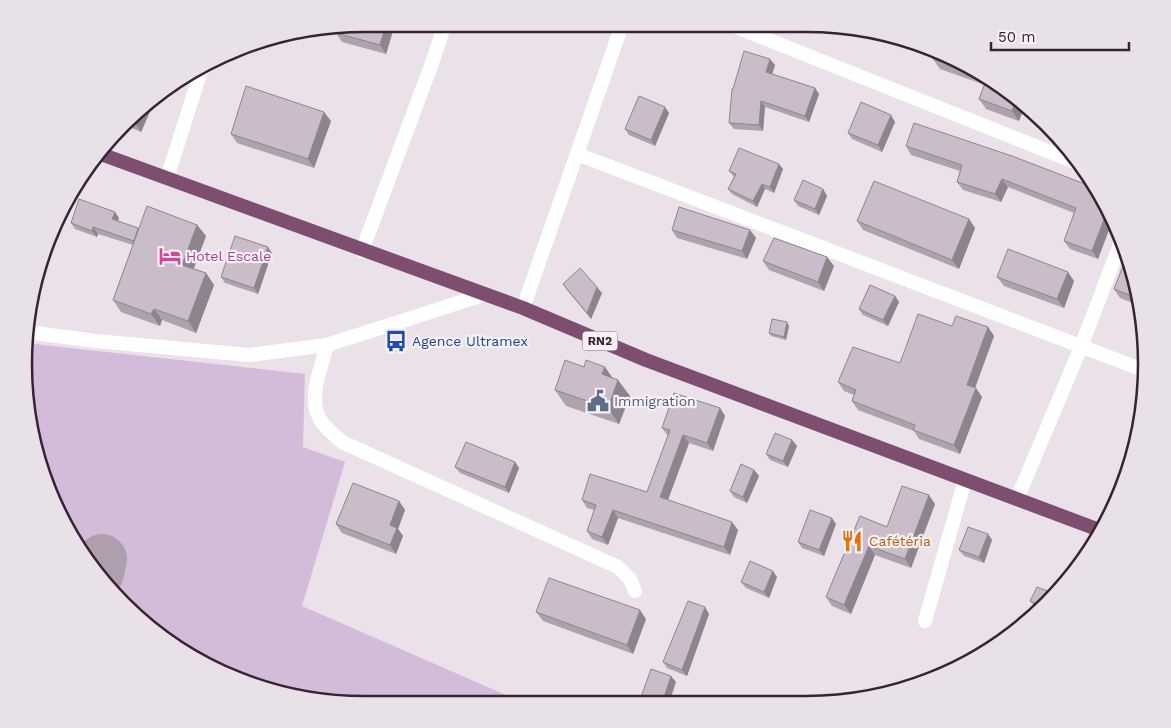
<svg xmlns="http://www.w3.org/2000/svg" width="1171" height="728" font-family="'Work Sans',sans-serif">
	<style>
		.green { fill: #d3bcd9 }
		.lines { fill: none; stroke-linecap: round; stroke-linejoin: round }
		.taxiway { stroke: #af9fac; stroke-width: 50 }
		.minor { stroke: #fff; stroke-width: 14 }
		.trunk { stroke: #7e4e70; stroke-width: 14 }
		.wall { fill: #aea3ad }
		.shaded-wall { fill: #8d848d }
		.building { fill: #cabdc9; stroke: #8d848d }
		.labels { text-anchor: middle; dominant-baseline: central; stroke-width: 4.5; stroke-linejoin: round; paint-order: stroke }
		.shield { fill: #f7f1f7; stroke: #72616e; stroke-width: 1 }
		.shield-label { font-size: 12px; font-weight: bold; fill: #392333 }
		.hotel-label { font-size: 14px; fill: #b23c85; stroke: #f7f1f7; text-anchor: start }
		.transit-label { font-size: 14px; fill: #164399; stroke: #f7f1f7; text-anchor: start }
		.service-label { font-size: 14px; fill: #4e5e75; stroke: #f7f1f7; text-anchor: start }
		.food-label { font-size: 14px; fill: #c56008; stroke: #f7f1f7; text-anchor: start }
		.rim { fill: none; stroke: #392333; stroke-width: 2.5 }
	</style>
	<rect width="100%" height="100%" fill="#eae1e9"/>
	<path class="green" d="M25 343 305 374 303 447 345 462 302 606 522 702 320 701 234 678 157 634 81 553 35 452Z"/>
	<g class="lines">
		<path class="taxiway" d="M99 573 102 559"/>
		<path class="minor" d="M734 26 1080 164
			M577 154 1146 371
			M167 178 202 68
			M362 251 432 63 445 24
			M523 308 622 25
			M26 332 96 341 249 355 327 345 483 295
			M327 345C321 370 304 404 325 426 330 432 337 437 342 442L618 567 630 579 635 591
			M1017 499 1081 347 1122 239
			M925 621 965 480"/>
		<path class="trunk" d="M98 153 523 308 646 360 1102 531"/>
	</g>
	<path class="wall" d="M364 24H395L386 54 342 42 336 33Z
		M935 49 1014 94 1025 105 1019 121 986 109 979 99 985 85 940 69 933 59 936 51Z
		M775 65 772 74 815 88 819 94 809 122 765 107 763 131 734 129 729 123 733 89Z
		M155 100 141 132 127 126Z
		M669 113 655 146 629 135 625 129Z
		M331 121 314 168 237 143 231 134Z
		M895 122 882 152 852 139 848 133Z
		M1053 131 1060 137 1055 136 1053 133Z
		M906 146 1102 194 1113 219 1098 259 1070 249 1064 241 1074 213 1008 187 1001 202 963 190 957 182 960 171 911 155Z
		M783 169 774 193 765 189 757 207 732 194 728 189 734 177 729 171Z
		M823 189 827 196 819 215 798 206 794 200Z
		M119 218 118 221 138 228 139 230 197 225 206 236 193 269 206 273 214 285 196 333 162 320 160 326 121 312 113 300 133 245 98 234 97 237 75 229 71 223Z
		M969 219 975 228 959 269 863 230 857 221Z
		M672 230H750L756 238 747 259 677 238Z
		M272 253 258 294 225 283 221 277Z
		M1129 255 1141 306 1120 298 1114 289Z
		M763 261 834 266 824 291 769 270Z
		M997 277 1074 281 1064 308 1004 286Z
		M563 284 602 293 591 319 567 290Z
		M895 296 899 302 888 326 863 315 859 309Z
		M789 326 786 340 771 336 769 333Z
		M952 326 988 327 994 336 975 388 982 397 960 454 919 439 914 431 858 410 852 401 854 395 844 391 838 382 900 363Z
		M613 378 630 396 619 424 566 406 555 390Z
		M720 408 725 416 713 451 689 443 668 500 738 530 730 555 618 518 608 545 592 539 587 531 594 510 587 508 582 500 647 492 668 436 662 428Z
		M792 440 797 446 788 467 770 460 766 454Z
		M515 462 519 468 509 493 460 473 455 467Z
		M754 470 759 476 747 503 734 497 730 491Z
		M399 501 405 510 398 529 403 536 396 554 342 533 336 524Z
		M935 504 911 568 875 555 851 614 832 606 826 597 860 516 887 527Z
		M836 524 824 556 802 548 798 542Z
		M988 534 992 540 984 563 964 556 959 550Z
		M777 577 769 598 746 588 741 582Z
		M1050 592 1052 596 1051 599 1042 608 1033 604 1030 601Z
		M536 612 646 619 633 654 543 621Z
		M709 614 687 676 667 668 663 662Z"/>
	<path class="shaded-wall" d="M386 24H395L386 54 380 45Z
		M770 59 775 65 771 78 766 72Z
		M815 88 819 94 809 122 805 116Z
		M1017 97 1025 105 1019 121 1012 111Z
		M155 100 141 132 135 123 138 115Z
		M761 101 765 107 763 131 759 125Z
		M665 107 669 113 655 146 651 140Z
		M324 112 331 121 314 168 308 159Z
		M891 115 895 122 882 152 878 145Z
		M779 164 783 169 774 193 770 187Z
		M1002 179 1008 187 1001 202 995 194Z
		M762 184 765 189 757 207 753 201Z
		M823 189 827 196 819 215 815 209Z
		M1108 209 1113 219 1098 259 1092 251Z
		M115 212 119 218 116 225 112 219Z
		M969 219 975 228 959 269 952 260Z
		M197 225 206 236 191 276 182 265Z
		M93 227 98 234 97 237 92 231Z
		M750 230 756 238 747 259 742 251Z
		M268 247 272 253 258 294 254 288Z
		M827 257 834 266 824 291 818 282Z
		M1068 272 1074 281 1064 308 1057 299Z
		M206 273 214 285 196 333 188 321Z
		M597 287 602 293 591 319 587 313Z
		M895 296 899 302 888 326 883 320Z
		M154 309 162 320 160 326 151 314Z
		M787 322 789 326 786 340 784 337Z
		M988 327 994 336 973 393 967 385Z
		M605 367 616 383 602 374Z
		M618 380 630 396 619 424 608 408Z
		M976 388 982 397 960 454 954 445Z
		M720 408 725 416 713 451 707 443Z
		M683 435 689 443 666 505 660 497Z
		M792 440 797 446 788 467 783 461Z
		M515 462 519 468 509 493 505 487Z
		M754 470 759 476 747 503 743 497Z
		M929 495 935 504 911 568 905 559Z
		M399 501 405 510 398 529 403 536 396 554 390 545V525Z
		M613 510 618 518 608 545 602 537Z
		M832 518 836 524 824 556 819 550Z
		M732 522 738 530 730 555 724 547Z
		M988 534 992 540 984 563 979 557Z
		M869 546 875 555 851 614 844 605Z
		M773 571 777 577 769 598 764 592Z
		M1050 592 1052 596 1051 599 1044 606Z
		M705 607 709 614 687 676 682 670Z
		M640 610 646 619 633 654 627 645Z
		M671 676 676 682 669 703H662Z"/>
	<path class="building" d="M364 24H386L380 45 336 33 338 28Z
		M936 49 937 50 985 77 933 59Z
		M744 51 770 59 766 72 815 88 805 116 761 101 759 125 729 123 732 89H733Z
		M987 78 1014 94 1017 97 1012 111 979 99Z
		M246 86 324 112 308 159 231 134Z
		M639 96 665 107 651 140 625 129Z
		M861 102 891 115 878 145 848 133Z
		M138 115 135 123 131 122Z
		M914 123 1012 156 1098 189 1102 194 1108 209 1092 251 1064 241 1076 208 1002 179 995 194 957 182 962 165 906 146Z
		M739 148 779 164 770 187 762 184 753 201 728 189 736 174 729 171Z
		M803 180 823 189 815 209 794 200Z
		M874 181 969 219 952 260 857 221Z
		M79 199 115 212 112 219 138 228 134 241 93 227 92 231 71 223Z
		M147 206 197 225 182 265 206 273 188 321 154 309 151 314 113 300Z
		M679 207 750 230 742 251 672 230Z
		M235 236 268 247 254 288 221 277Z
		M774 238 827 257 818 282 763 261Z
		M1008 249 1068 272 1057 299 997 277Z
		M1128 253 1129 255 1140 299 1114 289Z
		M580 268 597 287 587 313 563 284Z
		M870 285 895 296 883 320 859 309Z
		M918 314 952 326 956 316 988 327 967 385 976 388 954 445 913 430 915 425 852 401 856 390 838 382 853 347 900 363Z
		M772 319 787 322 784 337 769 333Z
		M565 360 584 367 586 360 605 367 602 374 618 380 608 408 555 390Z
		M674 393 720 408 707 443 683 435 660 497 732 522 724 547 613 510 602 537 587 531 596 505 582 500 590 474 647 492 670 430 662 428Z
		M775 433 792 440 783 461 766 454Z
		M466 442 515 462 505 487 455 467Z
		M741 464 754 470 743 497 730 491Z
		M353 483 399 501 390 525 397 528 390 545 336 524Z
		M902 486 929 495 905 559 869 546 844 605 826 597 860 516 887 527Z
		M810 510 832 518 819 550 798 542Z
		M968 527 988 534 979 557 959 550Z
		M1089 546 1092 547 1083 562Z
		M750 561 773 571 764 592 741 582Z
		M549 578 640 610 627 645 536 612Z
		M1037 587 1050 592 1044 607 1030 601Z
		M688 601 705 607 682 670 663 662Z
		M651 669 671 676 662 703H639Z"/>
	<defs>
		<g id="hotel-bare" transform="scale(1.725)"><path d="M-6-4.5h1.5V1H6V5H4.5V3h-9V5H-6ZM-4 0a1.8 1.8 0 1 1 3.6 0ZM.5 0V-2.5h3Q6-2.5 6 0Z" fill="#d1479c" stroke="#f7f1f7" stroke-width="2.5" paint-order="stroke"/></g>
		<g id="bus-bare" transform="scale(1.725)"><path d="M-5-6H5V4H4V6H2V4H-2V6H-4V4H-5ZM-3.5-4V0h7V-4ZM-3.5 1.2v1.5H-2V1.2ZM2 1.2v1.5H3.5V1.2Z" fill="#1a4fb4" stroke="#f7f1f7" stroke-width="2.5" paint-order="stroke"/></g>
		<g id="civic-bare" transform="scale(1.725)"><path d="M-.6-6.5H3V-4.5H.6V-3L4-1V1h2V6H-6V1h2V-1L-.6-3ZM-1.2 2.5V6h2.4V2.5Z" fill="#5c6f8a" stroke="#f7f1f7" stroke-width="2.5" paint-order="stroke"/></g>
		<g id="restaurant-bare" transform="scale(1.725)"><path d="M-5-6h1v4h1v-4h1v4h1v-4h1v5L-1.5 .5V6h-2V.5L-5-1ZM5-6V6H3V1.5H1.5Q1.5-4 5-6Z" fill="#e8710a" stroke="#f7f1f7" stroke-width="2.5" paint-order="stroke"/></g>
	</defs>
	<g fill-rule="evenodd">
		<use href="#hotel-bare" x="170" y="256"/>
		<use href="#bus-bare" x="396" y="341"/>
		<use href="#civic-bare" x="598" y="401"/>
		<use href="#restaurant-bare" x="852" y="541"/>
	</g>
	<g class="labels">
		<rect class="shield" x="582.5" y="331.5" width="35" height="19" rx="4"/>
		<g class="shield-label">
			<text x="600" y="341">RN2</text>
		</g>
		<g class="hotel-label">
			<text x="186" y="256">Hotel Escale</text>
		</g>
		<g class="transit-label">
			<text x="412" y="341">Agence Ultramex</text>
		</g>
		<g class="service-label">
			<text x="614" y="401">Immigration</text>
		</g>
		<g class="food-label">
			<text x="869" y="541">Cafétéria</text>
		</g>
	</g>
	<path d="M0 0H1171V728H0ZM364 32H806A332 332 0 0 1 1138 364V364A332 332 0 0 1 806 696H364A332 332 0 0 1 32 364V364A332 332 0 0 1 364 32Z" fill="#e8e1e7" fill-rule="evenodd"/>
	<path class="rim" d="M364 32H806A332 332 0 0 1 1138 364V364A332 332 0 0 1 806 696H364A332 332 0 0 1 32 364V364A332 332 0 0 1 364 32Z"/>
	<path d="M991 42v8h138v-8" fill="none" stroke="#392333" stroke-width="2.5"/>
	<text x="998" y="42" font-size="15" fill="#392333" stroke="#f7f1f7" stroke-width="4" paint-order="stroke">50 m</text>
</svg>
